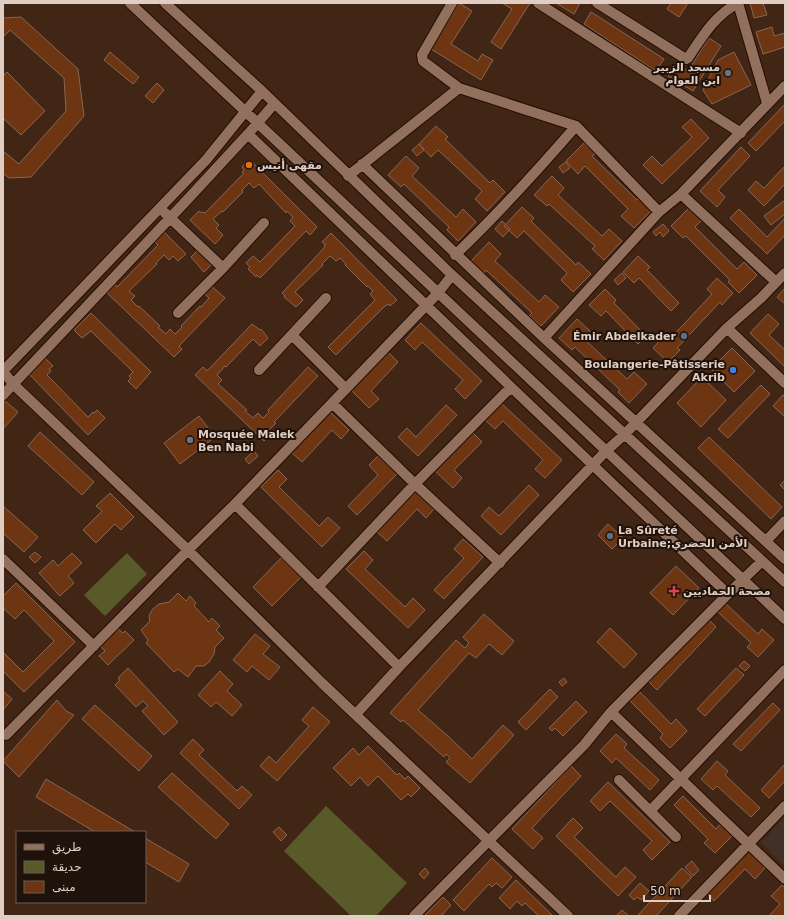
<svg xmlns="http://www.w3.org/2000/svg" width="788" height="919" font-family="'DejaVu Sans','Noto Naskh Arabic',sans-serif">
	<style>
		.education { fill: #413027 }
		.green { fill: #585a29 }
		.building { fill: #6d3512; stroke: #876655 }
		.lines { fill: none; stroke-linecap: round; stroke-linejoin: round }
		.minor-casing { stroke: #260d01; stroke-width: 12 }
		.minor { stroke: #91705e; stroke-width: 10 }
		.worship-dot { fill: #6b7280; stroke: #1e120b; stroke-width: 1.5 }
		.food-dot { fill: #e8710a; stroke: #1e120b; stroke-width: 1.5 }
		.service-dot { fill: #5c6f8a; stroke: #1e120b; stroke-width: 1.5 }
		.shop-dot { fill: #3f7fe0; stroke: #1e120b; stroke-width: 1.5 }
		.health-dot { fill: #e0444e; stroke: #1e120b; stroke-width: 1.5 }
		.labels { text-anchor: middle; dominant-baseline: central; stroke-width: 4; stroke-linejoin: round; paint-order: stroke }
		.poi-label { font-size: 11px; font-weight: bold; fill: #e0cdc3; stroke: #1e120b; text-anchor: start }
	</style>
	<rect width="100%" height="100%" fill="#412515"/>
	<path class="education" d="M785 817V866L761 842Z"/>
	<path class="green" d="M127 553 147 574 105 616 84 595Z
		M326 806 407 883 376 916H351L284 851Z"/>
	<path class="building" d="M459 3 472 11 451 44 478 61 482 54 493 60 481 80 431 49Z
		M502 3H530L501 49 491 42 512 9Z
		M556 3H580L574 14Z
		M671 3H688L679 17 667 9Z
		M750 3H763L767 15 754 18Z
		M591 12 664 59 656 71 584 24Z
		M21 17 78 69 84 116 31 177 9 178 3 173V151L19 164 66 111 64 78 10 30 3 37V18Z
		M772 27 774 36 785 33V47L763 54 756 32Z
		M709 38 721 46 693 91 668 76 676 63 688 71Z
		M110 52 139 77 133 84 104 60Z
		M734 52 751 85 712 104 703 90 718 60Z
		M7 72 45 111 21 135 3 118V74L4 75Z
		M157 83 164 90 153 103 145 96Z
		M785 104V121L756 151 748 143Z
		M691 119 709 138 662 184 643 165 652 156 662 166 692 137 682 127Z
		M436 126 448 137 445 139 490 183 493 180 505 192 487 211 475 199 482 191 438 150 431 157 419 144Z
		M584 143 595 154 592 156 637 200 639 197 652 210 634 228 621 216 628 209 585 166 578 174 566 161Z
		M419 144 424 150 417 156 412 150Z
		M741 147 750 156 718 190 725 197 717 207 700 191Z
		M406 156 419 168 412 176 456 217 463 209 476 222 458 241 447 230 449 227 404 184 401 187 388 175Z
		M247 161H251L317 227 310 235 306 231 260 278 257 275 256 277 248 269 250 267 246 263 253 256 260 262 295 226 290 221 293 217 287 211 286 213 259 184 254 188 249 183 242 190 243 192 223 212 222 211 213 219 219 225 216 228 223 235 215 244 190 220 199 211 202 213 203 212 205 213 244 173 242 172 244 170 242 167Z
		M566 162 570 168 563 173 559 167Z
		M785 166V184L764 206 748 190 756 181 764 188Z
		M552 176 564 188 558 195 602 236 609 229 622 241 604 260 592 249 595 246 549 204 547 206 534 195Z
		M785 200V214L771 225 764 216Z
		M522 207 534 218 531 221 576 265 578 262 591 274 573 292 561 280 567 273 524 231 517 238 504 226Z
		M689 208 702 220 695 227 737 269 744 262 757 275 739 293 728 282 730 280 686 236 683 238 671 226Z
		M739 209 767 237 785 218V235L767 254 730 218Z
		M502 221 510 229 503 237 495 229Z
		M663 224 669 231 663 237 660 232 656 236 653 232Z
		M164 232 186 254 178 261 173 256 169 260 164 255 156 263 157 264 129 291 135 296 131 300 138 307 139 306 160 326 158 327 166 334 170 329 175 334 182 327 181 326 200 306 201 307 209 298 202 291 209 284 225 298 179 346 182 349 174 357 106 292 114 283 117 287 158 245 155 242Z
		M331 233 397 300 390 306 389 304 385 306 336 355 328 347 375 300 370 294 373 291 368 286 367 287 345 265 346 264 340 258 336 261 330 256 322 264 323 265 295 292 303 300 296 307 284 297 285 296 282 293 324 248 325 244 322 242Z
		M489 242 501 254 495 261 539 302 545 295 559 307 541 326 529 316 532 313 486 270 484 273 471 261Z
		M199 249 213 263 204 272 191 257Z
		M638 256 650 267 647 270 679 303 671 311 639 278 634 283 623 272Z
		M622 273 626 278 618 285 614 280Z
		M717 278 733 293 722 305 720 302 677 348 680 350 668 362 653 348 664 336 669 340 712 294 707 289Z
		M785 288V304L777 297Z
		M605 289 616 300 614 303 646 336 638 344 606 311 601 316 589 305Z
		M91 313 151 372 136 389 128 381 131 378 129 376 133 372 91 331 82 338 74 330Z
		M768 314 779 324 769 335 785 350V367L750 333Z
		M577 319 590 331 583 338 627 379 634 372 647 384 629 403 618 392 620 390 575 347 572 350 559 338Z
		M421 323 482 381 465 399 455 389 463 380 422 342 415 350 405 340Z
		M252 324 260 330 261 329 268 338 260 346 253 339 226 367 225 366 217 375 222 380 218 384 247 410 245 411 253 418 258 413 263 418 269 412 268 410 308 367 318 376 274 422 276 423 269 430 272 433 264 441 195 375 203 367 206 370H208Z
		M732 348 755 371 734 392 711 369Z
		M388 352 398 362 371 391 379 399 369 408 351 390Z
		M45 358 53 366 49 369 51 371 47 375 88 417 93 412 94 413 97 410 105 418 88 435 29 374Z
		M702 377 726 400 701 427 677 403Z
		M761 385 770 394 728 438 718 429Z
		M783 395 785 396V417L773 406Z
		M4 400 18 412 3 429V401Z
		M501 403 562 460 545 478 535 469 543 460 503 421 495 429 485 420Z
		M446 405 457 415 418 456 398 437 407 428 416 437Z
		M329 411 349 430 341 439 332 430 302 462 291 452Z
		M199 416 215 437 180 464 164 443Z
		M40 432 94 482 82 495 28 446Z
		M472 432 482 442 454 470 462 478 453 488 434 470Z
		M709 437 782 507 771 519 698 448Z
		M254 451 258 456 249 464 245 459Z
		M378 456 397 474 357 515 348 506 378 475 369 465Z
		M278 470 287 479 279 487 319 526 328 517 340 528 322 547 261 487Z
		M785 480V490L780 485Z
		M529 485 539 495 501 535 481 516 489 507 499 516Z
		M414 490 434 509 426 518 417 509 387 541 376 531Z
		M110 493 134 517 121 530 115 524 96 543 83 530 102 511 96 506Z
		M3 506 38 537 24 552 3 533Z
		M608 524 623 538 612 549 598 535Z
		M463 539 483 557 444 599 434 590 464 558 454 549Z
		M364 551 373 560 365 569 405 607 413 598 425 610 408 628 346 569Z
		M35 552 41 557 35 563 29 557Z
		M72 553 82 563 68 576 74 583 60 596 39 573 53 560 58 566Z
		M281 558 301 577 272 606 253 587Z
		M676 566 699 588 673 615 650 593Z
		M16 583 75 642 24 692 3 671V652L23 672 54 641 24 610 15 619 3 608V596Z
		M178 593 186 601 190 596 196 603 194 606 209 622 212 618 220 626 216 630 224 638 215 647 214 654 209 662 204 666H196L188 677 178 669 174 672 146 643 148 640 141 630 150 621 149 616 152 610 159 604 169 602Z
		M726 604 758 634 762 629 774 640 758 657 747 647 751 643 718 612Z
		M484 614 514 641 502 655 489 644 476 658 469 653 418 710 448 736 472 759 503 725 514 735 470 783 446 762 450 758 446 754 444 757 403 720 401 722 390 713 456 640 465 648 469 643 463 637Z
		M708 619 716 627 657 690 649 682Z
		M117 628 123 633 125 631 134 640 108 665 99 656 105 651 99 645Z
		M610 628 637 654 624 668 597 642Z
		M255 634 270 646 263 654 280 667 269 680 252 666 247 672 233 660Z
		M744 661 750 666 745 671 739 666Z
		M128 668 178 722 164 735 142 711 148 706 143 701 136 707 115 685 120 680 118 678Z
		M736 668 744 675 705 716 697 709Z
		M220 671 233 684 227 691 242 705 232 716 216 702 211 707 198 695Z
		M564 678 567 682 562 686 559 682Z
		M550 689 558 697 526 730 518 722Z
		M3 691 12 699 3 710Z
		M639 691 671 724 676 719 687 731 670 748 660 738 663 734 629 700Z
		M57 700 66 711 74 715 19 777 3 761Z
		M576 701 587 712 563 736 555 728 552 731 549 728Z
		M773 703 780 710 741 751 733 744Z
		M95 705 152 756 139 771 82 719Z
		M313 707 330 722 277 781 260 766 269 756 276 763 309 726 302 720Z
		M616 734 627 744 624 748 659 780 650 790 616 758 612 763 600 751Z
		M193 739 204 750 199 755 237 791 242 786 252 795 239 809 180 753Z
		M368 746 397 775 399 773 405 779 408 776 420 788 411 797 408 794 401 800 378 776 368 786 360 777 351 786 333 768 353 748 359 755Z
		M717 761 728 771 725 775 760 808 751 817 717 786 713 790 701 779Z
		M785 764V781L769 798 761 790Z
		M571 766 581 776 532 828 543 838 533 849 512 829Z
		M172 773 229 824 216 839 158 787Z
		M46 779 135 832H95L36 797Z
		M608 782 670 842 652 860 643 850 652 841 610 801 600 811 590 801Z
		M683 796 716 829 720 824 732 836 715 853 704 843 708 839 674 805Z
		M573 818 583 828 574 837 616 877 625 867 636 877 618 896 556 836Z
		M279 827 287 835 281 841 273 832Z
		M145 838 189 864 179 882 145 862Z
		M747 850 765 868 755 879 745 869 714 901 706 892Z
		M492 858 512 877 502 888 496 883 492 887 489 884 464 911 453 900Z
		M692 861 699 870 693 876 685 867Z
		M425 868 429 873 424 879 419 874Z
		M682 868 692 877 656 916H637Z
		M516 880 553 916H539L525 903 522 906 517 901 510 909 499 898Z
		M640 883 649 891 641 900 637 897 634 900 629 895Z
		M782 885 785 888V916H769L780 904 771 896Z
		M443 897 451 905 441 916H424Z
		M622 910 629 916H616Z"/>
	<g class="lines">
		<g class="minor-casing">
			<path id="minor" d="M130 3 785 619
				M165 3 262 91 452 275 785 582
				M452 3 422 55 423 61 459 88 576 126 659 212
				M538 3 741 133
				M597 3 686 59 688 58C702 37 715 15 738 3
				M738 3 767 103
				M248 134 511 387 728 594
				M362 164 544 338 785 559
				M348 176 459 88
				M681 194 776 282
				M165 213 223 268
				M455 255C498 214 537 171 576 126
				M178 313 223 268 264 223
				M727 328 785 383
				M292 335 346 389
				M544 338 659 212 681 194 785 86
				M259 370 326 298
				M3 371 13 384 188 550 322 683 568 916
				M3 371 206 160 262 91
				M3 395 187 200 248 134 274 104
				M332 403 415 484 500 563
				M235 504 399 667
				M766 541 785 521
				M3 559 94 646
				M318 587 415 484 511 387
				M611 712 785 879
				M356 714 399 667 606 451 625 434 727 328 761 298 785 273
				M6 735 188 550 235 504 438 293 452 275
				M619 780 676 837
				M650 811 785 670
				M414 916 584 745 611 712 728 594 762 561
				M679 916 785 806"/>
		</g>
		<use href="#minor" class="minor"/>
	</g>
	<g class="worship-dot">
		<circle cx="728" cy="73" r="4"/>
		<circle cx="190" cy="440" r="4"/>
	</g>
	<circle class="food-dot" cx="249" cy="165" r="4"/>
	<g class="service-dot">
		<circle cx="684" cy="336" r="4"/>
		<circle cx="610" cy="536" r="4"/>
	</g>
	<circle class="shop-dot" cx="733" cy="370" r="4"/>
	<path class="health-dot" d="M672 585h4v4h4v4h-4v4h-4v-4h-4v-4h4z"/>
	<g class="labels">
		<g class="poi-label">
			<text x="720" y="67" text-anchor="end">مسجد الزبير<tspan x="720" dy="13">ابن العوام</tspan></text>
			<text x="257" y="165">مقهى أنيس</text>
			<text x="676" y="336" text-anchor="end">Émir Abdelkader</text>
			<text x="725" y="364" text-anchor="end">Boulangerie-Pâtisserie<tspan x="725" dy="13">Akrib</tspan></text>
			<text x="198" y="434">Mosquée Malek<tspan x="198" dy="13">Ben Nabi</tspan></text>
			<text x="618" y="530">La Sûreté<tspan x="618" dy="13">Urbaine;الأمن الحضري</tspan></text>
			<text x="683" y="591">مصحة الحماديين</text>
		</g>
	</g>
	<rect width="788" height="919" fill="none" stroke="#e0cdc3" stroke-width="8"/>
	<rect x="16" y="831" width="130" height="72" fill="#1e120b" stroke="#6c5d55"/>
	<rect x="24" y="844" width="20" height="6" fill="#91705e" stroke="#6c5d55"/>
	<text x="52" y="851" font-size="12" fill="#e0cdc3">طريق</text>
	<rect x="24" y="861" width="20" height="12" fill="#585a29" stroke="#6c5d55"/>
	<text x="52" y="871" font-size="12" fill="#e0cdc3">حديقة</text>
	<rect x="24" y="881" width="20" height="12" fill="#6d3512" stroke="#6c5d55"/>
	<text x="52" y="891" font-size="12" fill="#e0cdc3">مبنى</text>
	<path d="M644 895v6h66v-6" fill="none" stroke="#e0cdc3" stroke-width="2"/>
	<text x="650" y="895" font-size="12" fill="#e0cdc3" stroke="#1e120b" stroke-width="3" paint-order="stroke">50 m</text>
</svg>
